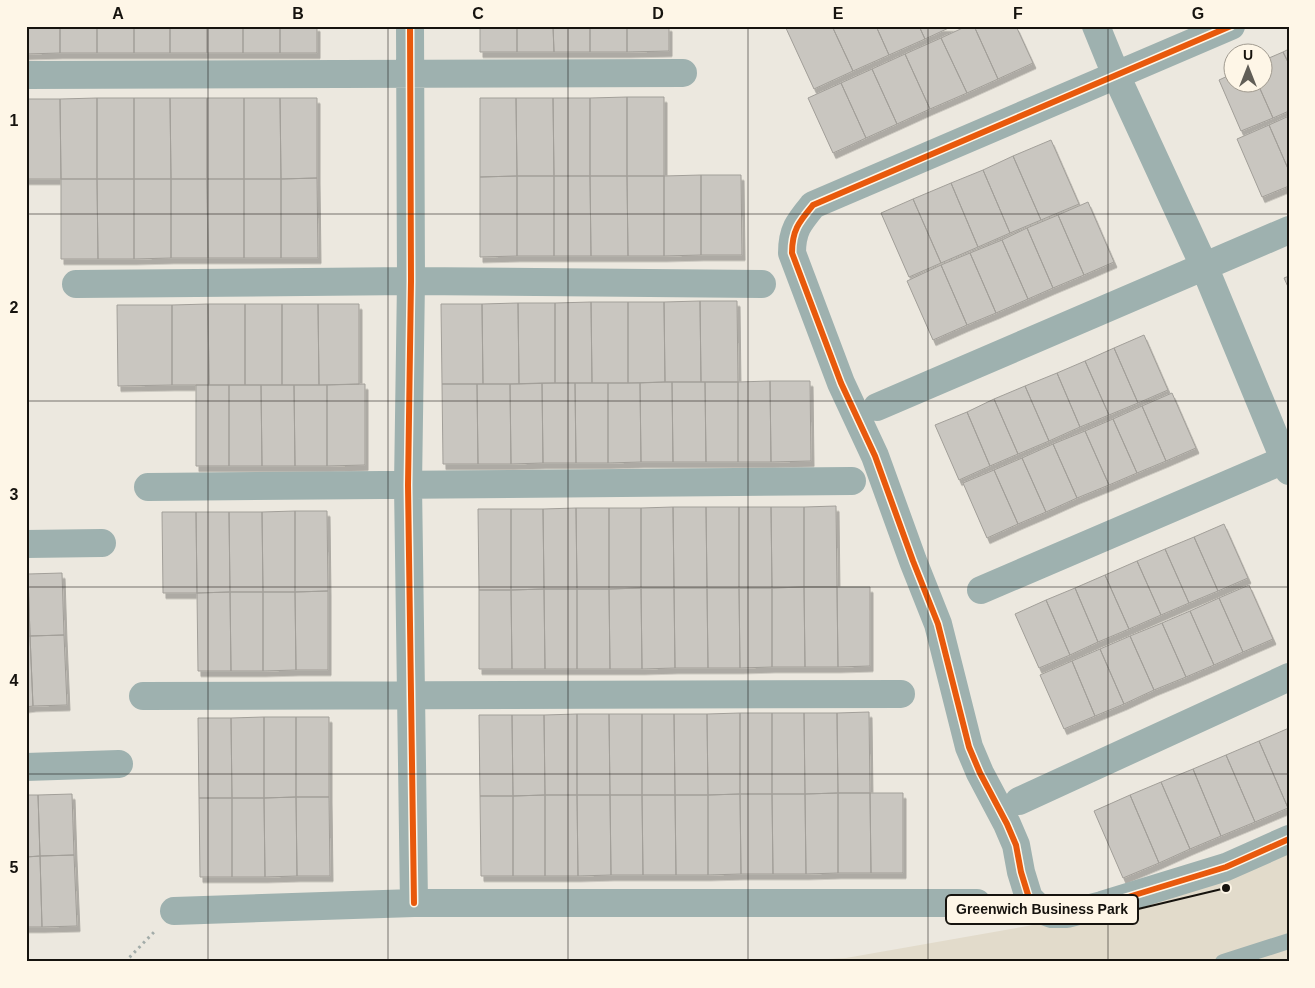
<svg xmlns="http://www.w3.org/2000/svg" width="1315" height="988" font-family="Arial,sans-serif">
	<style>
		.built { fill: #e2dbcb }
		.building { fill: #c9c6c0; stroke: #a29f99; filter: url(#shadow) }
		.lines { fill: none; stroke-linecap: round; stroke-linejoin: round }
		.path { stroke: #a3aca9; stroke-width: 3; stroke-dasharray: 2.5 4; stroke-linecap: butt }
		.lane { stroke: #9eb1af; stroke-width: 16 }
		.street { stroke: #9eb1af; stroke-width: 28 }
		.cycleway-casing { stroke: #fef6e7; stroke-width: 9 }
		.cycleway { stroke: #e8590c; stroke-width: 6 }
		.grid { fill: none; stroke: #16130e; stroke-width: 1; stroke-opacity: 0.55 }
		.leader { fill: none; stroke: #16130e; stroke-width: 2 }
		.callout-dot { fill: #16130e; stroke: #fef6e7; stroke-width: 2 }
		.callout { fill: #fef6e7; stroke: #16130e; stroke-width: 2 }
		.callout-label { font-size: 14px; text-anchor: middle; font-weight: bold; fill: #16130e }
		.neatline { fill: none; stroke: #16130e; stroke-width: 2 }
		.grid-label { font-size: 16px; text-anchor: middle; font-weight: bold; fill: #16130e }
	</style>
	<defs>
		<filter id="shadow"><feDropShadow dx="3" dy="5.5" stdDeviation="0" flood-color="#0004"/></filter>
	</defs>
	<rect width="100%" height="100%" fill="#ece8df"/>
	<path class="built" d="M1289 845V962H774L846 958 1067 919Z"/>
	<path class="building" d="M26 26H60V53L26 54Z
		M60 26H97V53H60Z
		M97 26H134V53H97Z
		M134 26H170V53H134Z
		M170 26H207V53H170Z
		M207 26H243V53H207Z
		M243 26H280V53H243Z
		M280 26H317V53H280Z
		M480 26H517V52H480Z
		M517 26H553L554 52H517Z
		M553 26H590V52H554Z
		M590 26H627V52H590Z
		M627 26H669V51L627 52Z
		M785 26H832L853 71 814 89Z
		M832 26H876L889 55 853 71Z
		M876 26H919L925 39 889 55Z
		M919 26H953L925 39Z
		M967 26H974L998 79 967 93 941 38Z
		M974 26H1016L1033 63 998 79Z
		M941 38 967 93 930 109 905 54Z
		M1289 49V64L1283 52Z
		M1283 52 1289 64V111L1273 118 1257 82H1262V61Z
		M905 54 930 109 897 124 872 69Z
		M872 69 897 124 866 138 841 83Z
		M1232 74V82H1257L1273 118 1241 131 1219 80Z
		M841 83 866 138 833 153 808 98Z
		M627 97H664V176H627Z
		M627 97V176H590V98Z
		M97 98H134V179H97Z
		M97 98V179H61L60 99Z
		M134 98H170L171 179H134Z
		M170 98H207V179H171Z
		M207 98H244V179H207Z
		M244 98H280L281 179H244Z
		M280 98H317V178L281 179Z
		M480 98H516L517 176 480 177Z
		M516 98H553L554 176H517Z
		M553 98H590V176H554Z
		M26 99H60L61 179H26Z
		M1289 116V171L1269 125Z
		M1269 125 1289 171V186L1262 197 1237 139Z
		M1051 140 1079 204 1041 220 1013 156Z
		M1013 156 1041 220 1010 233 983 170Z
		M983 170 1010 233 978 247 951 183Z
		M701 175V255L664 256V176Z
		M701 175H741L742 255H701Z
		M517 176H554V256H517Z
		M517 176V256L480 257V177Z
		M554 176H590L591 256H554Z
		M590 176H627L628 256H591Z
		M627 176H664V256H628Z
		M317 178 318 258H281V179Z
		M61 179H97L98 259H61Z
		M97 179H134V259H98Z
		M134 179H171V258L134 259Z
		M171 179H207L208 258H171Z
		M207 179H244V258H208Z
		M244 179H281V258H244Z
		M951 183 978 247 941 263 913 199Z
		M913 199 941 263 909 277 881 213Z
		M1088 202 1114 262 1084 275 1058 215Z
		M1058 215 1084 275 1053 288 1027 228Z
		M1027 228 1053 288 1028 299 1002 240Z
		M1002 240 1028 299 996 313 970 253Z
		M970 253 996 313 967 325 941 265Z
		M941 265 967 325 933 340 907 281Z
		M1289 276V289L1284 278Z
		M700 301 701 382H665L664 302Z
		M700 301H737L738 382H701Z
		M591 302 592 383H555V303Z
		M591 302H628V383H592Z
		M628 302H664L665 382 628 383Z
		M518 303 519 384H483L482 304Z
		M518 303H555V383L519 384Z
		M208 304 209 385H172V305Z
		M208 304H245V385H209Z
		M245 304H282V385H245Z
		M282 304H318L319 385H282Z
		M318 304H359V384L319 385Z
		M441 304H482L483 384H442Z
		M117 305H172V385L118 386Z
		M1144 335 1168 390 1138 403 1114 348Z
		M1114 348 1138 403 1109 415 1085 361Z
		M1085 361 1109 415 1080 427 1057 373Z
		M1057 373 1080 427 1049 441 1025 386Z
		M770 381 771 462H738V382Z
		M770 381H810L811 461 771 462Z
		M665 382H672L673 462H641L640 383Z
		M672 382H705L706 462H673Z
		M705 382H738V462H706Z
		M542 383H575L576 463H543Z
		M542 383 543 463 511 464 510 384Z
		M575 383H608V463H576Z
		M608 383H640L641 462 608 463Z
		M365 384V465L327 466V385Z
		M442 384H477L478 464H443Z
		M477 384H510L511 464H478Z
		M196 385H229V466H196Z
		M229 385H261L262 466H229Z
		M261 385H294L295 466H262Z
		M294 385H327V466H295Z
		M1025 386 1049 441 1018 454 994 399Z
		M1172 393 1196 448 1166 461 1142 406Z
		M994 399 1018 454 990 466 967 412Z
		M1142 406 1166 461 1137 473 1113 419Z
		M967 412 990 466 959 480 935 425Z
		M1113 419 1137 473 1109 485 1085 431Z
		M1085 431 1109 485 1077 498 1053 444Z
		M1053 444 1077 498 1046 512 1022 458Z
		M1022 458 1046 512 1018 524 994 470Z
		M994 470 1018 524 987 538 963 483Z
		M836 506 837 587H804V507Z
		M673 507 674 588H641V508Z
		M673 507H706L707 588H674Z
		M706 507H739V588H707Z
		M739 507H771L772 588H739Z
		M771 507H804V587L772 588Z
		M576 508 577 589H544L543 509Z
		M576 508H609V589H577Z
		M609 508H641V588L609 589Z
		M478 509H511V590H479Z
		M511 509H543L544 589 511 590Z
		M295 511V592H263L262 512Z
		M295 511H327L328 591 295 592Z
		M162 512H196L197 593H163Z
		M196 512H229L230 592 197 593Z
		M229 512H262L263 592H230Z
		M1224 524 1248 578 1218 591 1194 537Z
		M1194 537 1218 591 1189 603 1165 549Z
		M1165 549 1189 603 1161 615 1137 561Z
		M1137 561 1161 615 1129 629 1105 575Z
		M62 573 64 635 30 636 28 574Z
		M26 574H28L30 636H26Z
		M1105 575 1129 629 1098 642 1075 588Z
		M1249 585 1273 639 1243 652 1219 598Z
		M804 587 805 667H772V588Z
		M804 587H837L838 667H805Z
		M837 587H870V666L838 667Z
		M641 588 642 669H610L609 589Z
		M641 588H674L675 668 642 669Z
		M674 588H707L708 668H675Z
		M707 588H739L740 668H708Z
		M739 588H772V667L740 668Z
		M1075 588 1098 642 1070 655 1046 600Z
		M544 589 545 669H512L511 590Z
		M544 589H577V669H545Z
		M577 589H609L610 669H577Z
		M479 590H511L512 669H479Z
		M328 591V670H296L295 592Z
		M230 592 231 671H198L197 593Z
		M230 592H263V671H231Z
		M263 592H295L296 670 263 671Z
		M1219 598 1243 652 1214 665 1190 611Z
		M1046 600 1070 655 1039 668 1015 614Z
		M1190 611 1214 665 1186 677 1162 623Z
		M1162 623 1186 677 1154 690 1130 636Z
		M64 635 67 705 33 706 30 636Z
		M26 636H30L33 706 26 707Z
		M1130 636 1154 690 1124 704 1100 649Z
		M1100 649 1124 704 1095 716 1072 661Z
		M1072 661 1095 716 1064 729 1040 675Z
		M869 712 870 793H838L837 713Z
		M740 713V794L708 795 707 714Z
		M740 713H772V794H740Z
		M772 713H804L805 794H772Z
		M804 713H837L838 793 805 794Z
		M577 714V795H545L544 715Z
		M577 714H609L610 795H577Z
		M609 714H642V795H610Z
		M642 714H674L675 795H642Z
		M674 714H707L708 795H675Z
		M479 715H512L513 796H480Z
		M512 715H544L545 795 513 796Z
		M264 717V798H232L231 718Z
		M264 717H296V797L264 798Z
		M296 717H329V797H296Z
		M198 718H231L232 798H199Z
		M1289 728V808H1288L1259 741Z
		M1259 741 1288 808 1255 822 1226 755Z
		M1226 755 1255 822 1221 836 1193 769Z
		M1193 769 1221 836 1190 849 1161 782Z
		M1161 782 1190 849 1159 863 1130 795Z
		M838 793V873L806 874 805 794Z
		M838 793H870L871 873H838Z
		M870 793H903V873H871Z
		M72 794 74 855 40 856 38 795Z
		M740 794 741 874 708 875V795Z
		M740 794H772L773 874H741Z
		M772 794H805L806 874H773Z
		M26 795H38L40 856 26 857Z
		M545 795V876H513V796Z
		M545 795H577L578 876H545Z
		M577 795H610L611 875 578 876Z
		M610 795H642L643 875H611Z
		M642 795H675L676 875H643Z
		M675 795H708V875H676Z
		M1130 795 1159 863 1123 878 1094 811Z
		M480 796H513V876H481Z
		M296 797 297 876 265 877 264 798Z
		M296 797H329L330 876H297Z
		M199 798H232V877H200Z
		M232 798H264L265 877H232Z
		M74 855 77 926 42 927 40 856Z
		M40 856 42 927H26V857Z"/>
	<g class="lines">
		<path class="path" d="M125 962 156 930"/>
		<path class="lane" d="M1223 962 1289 941"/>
		<path class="street" d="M410 26 411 281 408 485 414 903
			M1096 26 1116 75 1204 266 1289 471
			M1231 26 813 205C799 222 792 230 792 253L841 383 875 456 913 561 938 624 969 747 980 773 1007 824 1016 845 1021 872 1029 898 1041 910 1052 914H1067L1102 905 1226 867 1289 839
			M26 75 683 73
			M76 284 411 281 762 284
			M877 407 1289 230
			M148 487 852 481
			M26 544 102 543
			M981 590 1289 458
			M143 696 901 694
			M26 767 119 764
			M1019 801 1289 677
			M174 911 414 903H977"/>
		<g class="cycleway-casing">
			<path id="cycleway" d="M410 26 411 281 408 485 414 903
				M1231 26 813 205C799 222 792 230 792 253L841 383 875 456 913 561 938 624 969 747 980 773 1007 824 1016 845 1021 872 1029 898 1041 910 1052 914H1067L1102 905 1226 867 1289 839"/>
		</g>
		<use href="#cycleway" class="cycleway"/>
	</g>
	<path class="grid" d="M208 26V962M388 26V962M568 26V962M748 26V962M928 26V962M1108 26V962M26 214H1289M26 401H1289M26 587H1289M26 774H1289"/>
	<path class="leader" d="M1226 888L1138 909"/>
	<circle class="callout-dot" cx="1226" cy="888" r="5"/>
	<rect class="callout" x="946" y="895" width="192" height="29" rx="5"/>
	<g class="callout-label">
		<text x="1042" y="914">Greenwich Business Park</text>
	</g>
	<rect width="1315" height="988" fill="none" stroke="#fef6e7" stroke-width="55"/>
	<g transform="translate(1248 68)"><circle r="24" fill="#fef6e7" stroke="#a19b90"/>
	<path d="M0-4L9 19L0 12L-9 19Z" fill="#615e57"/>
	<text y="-8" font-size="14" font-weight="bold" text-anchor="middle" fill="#16130e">U</text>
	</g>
	<rect x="28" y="28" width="1260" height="932" class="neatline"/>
	<g class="grid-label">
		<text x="118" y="19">A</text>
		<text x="298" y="19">B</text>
		<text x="478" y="19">C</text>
		<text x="658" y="19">D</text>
		<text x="838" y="19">E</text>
		<text x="1018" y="19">F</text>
		<text x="1198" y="19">G</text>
		<text x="14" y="126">1</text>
		<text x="14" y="313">2</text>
		<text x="14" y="500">3</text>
		<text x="14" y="686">4</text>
		<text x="14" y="873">5</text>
	</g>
</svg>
